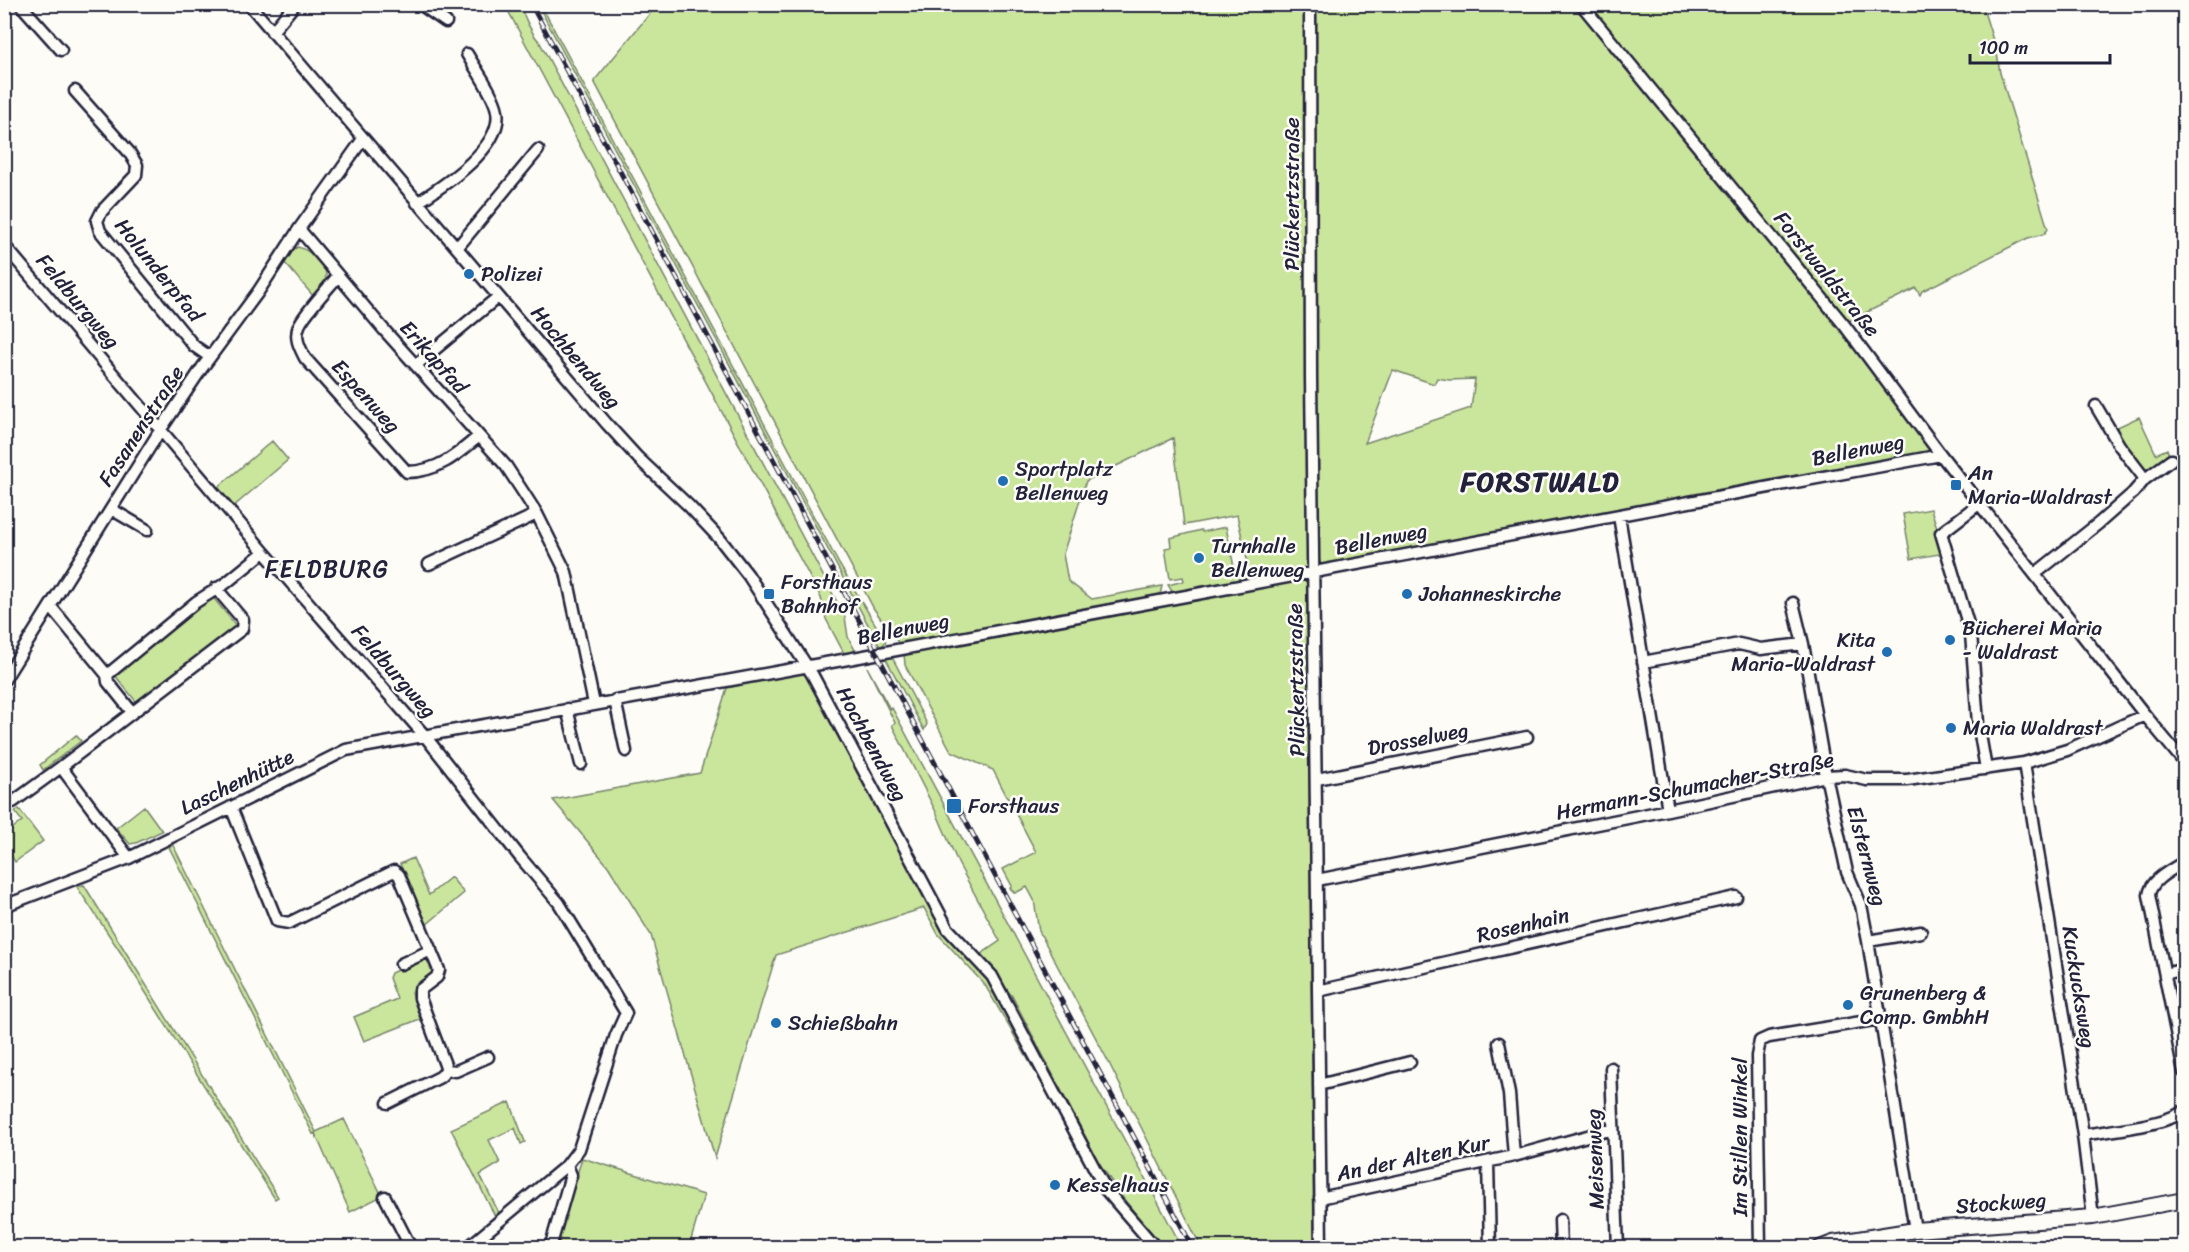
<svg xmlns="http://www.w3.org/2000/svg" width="2189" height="1252" font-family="Sriracha,sans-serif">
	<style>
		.green { fill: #cae59c; stroke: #76846c; stroke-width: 1.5; fill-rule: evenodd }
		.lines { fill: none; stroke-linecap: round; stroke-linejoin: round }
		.minor-casing { stroke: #22223b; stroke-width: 15 }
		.tertiary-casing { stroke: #22223b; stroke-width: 18 }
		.minor { stroke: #fdfcf7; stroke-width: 10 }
		.tertiary { stroke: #fdfcf7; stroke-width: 14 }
		.rail-casing { stroke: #22223b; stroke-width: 5 }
		.rail { stroke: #fdfcf7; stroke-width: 3; stroke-dasharray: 9; stroke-linecap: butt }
		.poi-dot { fill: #1f6fb2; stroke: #fdfcf7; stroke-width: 2 }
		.labels { text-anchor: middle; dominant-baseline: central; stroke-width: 5; stroke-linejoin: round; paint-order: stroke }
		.street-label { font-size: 21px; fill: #22223b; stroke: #fdfcf7 }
		.poi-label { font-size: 21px; fill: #22223b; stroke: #fdfcf7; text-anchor: start }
		.quarter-label { font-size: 24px; letter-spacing: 1.5px; fill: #22223b; stroke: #fdfcf7 }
		.district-label { font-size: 27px; font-weight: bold; letter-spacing: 1.5px; fill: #22223b; stroke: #fdfcf7 }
	</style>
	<rect width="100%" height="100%" fill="#fdfcf7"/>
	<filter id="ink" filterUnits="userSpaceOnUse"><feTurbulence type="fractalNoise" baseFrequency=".0167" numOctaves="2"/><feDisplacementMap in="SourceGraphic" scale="12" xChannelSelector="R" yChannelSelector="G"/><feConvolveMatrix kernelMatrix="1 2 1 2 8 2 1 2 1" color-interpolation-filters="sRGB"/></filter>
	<g filter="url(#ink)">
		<path class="green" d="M505 5H519C525 16 531 34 539 41L845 617 848 637 856 652 845 655 826 619 821 598Z
			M538 5H541L839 564 886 642 880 647Z
			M657 5H1306L1309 557 1307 567 1173 593 1168 585 1184 581 1183 577 1170 579 1165 548 1171 547 1170 538 1201 530 1202 532 1226 527 1234 567 1248 564 1237 515 1184 525 1173 438 1086 481 1063 554 1068 581 1092 599 1162 586 1160 595 900 645 874 609 594 81Z
			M1315 5H1576L1811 290 1932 452 1322 565 1318 559ZM1393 370 1434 384 1437 378 1449 380 1475 379 1471 408 1365 443Z
			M1586 5H1982L1997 53 2000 73 2048 229 2044 234 2028 238 1922 291 1920 295 1916 288 1847 322Z
			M298 247C309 250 327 264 326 276 325 284 318 291 314 297L284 262 292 250Z
			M2139 417 2156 454 2167 449 2169 455 2166 461 2146 473 2111 430Z
			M272 441 288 460 233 507 217 488Z
			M1931 509 1945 553 1911 559 1903 514Z
			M1307 579 1314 1247H1201L1108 1061 1039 931 1034 900 1027 887 1015 893 1010 888 1012 886 1003 869 1036 852 993 770 951 751 905 665 904 653Z
			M211 595 238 628 138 704 114 674Z
			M885 657H892L927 724 924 730Z
			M867 667 890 709 892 708 1182 1247H1162L1119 1193 1098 1161 1012 996 980 955 1000 941 958 863 937 814 892 725 895 723Z
			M804 672 942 930 990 982 1103 1193 1150 1247H1147L1100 1193 1044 1087 985 985 938 934 924 908 776 955 715 1158 651 935 608 866 553 800 700 773 727 688Z
			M76 735 81 741 43 770 40 765Z
			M144 806 162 831 136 843 130 844 116 828Z
			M19 809 43 841 15 862 5 845V834L22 821 15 812Z
			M173 845 316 1132 344 1119 382 1196 350 1212 315 1133 313 1134 169 847Z
			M413 858 429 895 451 877 464 893 426 925 400 864Z
			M84 885 278 1197 275 1199 121 953 77 887Z
			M422 958 427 960 433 973 412 993 420 1019 364 1041 354 1017 397 999 389 978 391 973Z
			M510 1102 525 1142 521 1144 515 1128 489 1140 500 1163 480 1175 499 1213 495 1216 451 1129Z
			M582 1158 704 1195 689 1247 555 1248Z"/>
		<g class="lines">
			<g class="minor-casing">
				<path id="minor" d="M20 4 61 50
					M249 4 607 424 638 458 689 506 719 538 748 575 812 674 948 929 992 976 1106 1190 1156 1248
					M420 4 446 22
					M1310 4 1311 377 1321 1248
					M1581 4 1845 326 1941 455 2145 715 2184 762
					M272 32 295 4
					M75 91 129 152 137 165 136 175 102 211 97 221 100 231 194 346 210 357
					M417 203C443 186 504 147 497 111 495 96 475 68 467 54
					M299 229 385 331 506 466 523 492 537 514 566 572 594 704
					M4 245 264 552 425 736 520 857 559 903 626 1013 616 1035 579 1149 567 1165 467 1248
					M457 248 538 150
					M338 276C329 287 303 315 299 326 294 338 300 348 305 358L407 472C437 472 457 455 479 436
					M416 365 498 297
					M2096 406 2119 445 2145 479
					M1980 503 1941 533 1971 634 1978 723 1986 769
					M111 509 147 530
					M1619 516 1668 810
					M429 564 537 514
					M2035 574 2099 523 2133 493 2145 479 2171 460
					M1793 603 1803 644 1826 776 1847 872 1861 905 1868 941 1915 1230
					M51 607 107 675 108 682 132 712
					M1643 662 1739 644 1761 649 1803 644
					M107 675 196 602 226 583 264 552
					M4 680 161 429 202 368 258 292 299 229 363 139
					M615 700 626 751
					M567 709 581 764
					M2024 763 2083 1135 2093 1217
					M1317 779 1527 737
					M13 802 61 767
					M231 807 277 921 289 923 394 871 399 875 439 970 437 977 420 990V998L447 1070 440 1077 388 1103
					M129 858 61 767 242 629 243 620 216 588
					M2184 862C2172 870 2151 879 2149 895L2184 1072
					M1317 880 1668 810 1826 776 1845 775 1867 780H1907L2024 763 2067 750 2145 715
					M4 906 129 858 346 750 859 657 1941 455
					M1868 941 1921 932
					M401 964 431 950
					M2165 974 2184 969
					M1318 991 1736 897
					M1499 1043 1509 1094 1514 1156
					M1611 1068 1618 1248
					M447 1070 456 1071 488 1057
					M1319 1085 1410 1062
					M2083 1135C2109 1130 2164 1126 2184 1111
					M1488 1162 1490 1248
					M385 1197 411 1248
					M1320 1198 1514 1156 1613 1129
					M1560 1220 1561 1248
					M550 1248 571 1175 567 1165
					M1760 1248 1757 1056 1760 1041 1769 1037 1880 1019"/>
			</g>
			<g class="tertiary-casing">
				<path id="tertiary" d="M1820 1248 1833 1243 1915 1230 2093 1217 2184 1200"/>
			</g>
			<use href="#minor" class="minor"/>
			<use href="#tertiary" class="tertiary"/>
			<g class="rail-casing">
				<path id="rail" d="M531 4 1193 1248"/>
			</g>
			<use href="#rail" class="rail"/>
		</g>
	</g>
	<g class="poi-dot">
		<circle cx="469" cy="274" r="6"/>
		<circle cx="1003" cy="481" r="6"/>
		<rect x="1950" y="479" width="12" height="12" rx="3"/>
		<circle cx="1199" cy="558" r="6"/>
		<rect x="763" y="588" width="12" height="12" rx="3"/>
		<circle cx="1407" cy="594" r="6"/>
		<circle cx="1950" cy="640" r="6"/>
		<circle cx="1887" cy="652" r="6"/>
		<circle cx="1951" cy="728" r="6"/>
		<rect x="946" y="798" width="16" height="16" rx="3"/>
		<circle cx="1848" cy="1005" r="6"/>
		<circle cx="776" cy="1023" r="6"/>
		<circle cx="1055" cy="1185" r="6"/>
	</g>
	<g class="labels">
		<g class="street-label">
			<text transform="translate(1292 194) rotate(-90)">Plückertzstraße</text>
			<text transform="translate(159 270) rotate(51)">Holunderpfad</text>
			<text transform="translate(1827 274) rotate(51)">Forstwaldstraße</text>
			<text transform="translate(78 301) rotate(50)">Feldburgweg</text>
			<text transform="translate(434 357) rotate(48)">Erikapfad</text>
			<text transform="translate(576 357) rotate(50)">Hochbendweg</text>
			<text transform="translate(366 396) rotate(48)">Espenweg</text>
			<text transform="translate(141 426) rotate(-57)">Fasanenstraße</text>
			<text transform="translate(1858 450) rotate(-11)">Bellenweg</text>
			<text transform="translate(1381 539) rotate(-11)">Bellenweg</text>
			<text transform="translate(903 629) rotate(-11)">Bellenweg</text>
			<text transform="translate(394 671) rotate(49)">Feldburgweg</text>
			<text transform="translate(1296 680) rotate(-91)">Plückertzstraße</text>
			<text transform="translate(1418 739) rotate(-11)">Drosselweg</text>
			<text transform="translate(872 744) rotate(62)">Hochbendweg</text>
			<text transform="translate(237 782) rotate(-26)">Laschenhütte</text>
			<text transform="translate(1695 786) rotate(-11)">Hermann-Schumacher-Straße</text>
			<text transform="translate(1867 856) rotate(75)">Elsternweg</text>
			<text transform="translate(1523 925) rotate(-13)">Rosenhain</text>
			<text transform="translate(2079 987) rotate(81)">Kuckucksweg</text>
			<text transform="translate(1740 1137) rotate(-90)">Im Stillen Winkel</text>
			<text transform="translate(1413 1158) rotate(-12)">An der Alten Kur</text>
			<text transform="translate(1595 1159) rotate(-92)">Meisenweg</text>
			<text transform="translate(2001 1203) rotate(-4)">Stockweg</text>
		</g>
		<g class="poi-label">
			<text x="481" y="274">Polizei</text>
			<text x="1015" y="469">Sportplatz<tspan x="1015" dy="24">Bellenweg</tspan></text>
			<text x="1968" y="473">An<tspan x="1968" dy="24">Maria-Waldrast</tspan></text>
			<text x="1211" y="546">Turnhalle<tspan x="1211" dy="24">Bellenweg</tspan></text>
			<text x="781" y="582">Forsthaus<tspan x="781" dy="24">Bahnhof</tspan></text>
			<text x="1419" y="594">Johanneskirche</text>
			<text x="1962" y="628">Bücherei Maria<tspan x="1962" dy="24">- Waldrast</tspan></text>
			<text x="1875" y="640" text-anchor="end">Kita<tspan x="1875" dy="24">Maria-Waldrast</tspan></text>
			<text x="1963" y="728">Maria Waldrast</text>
			<text x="968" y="806">Forsthaus</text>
			<text x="1860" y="993">Grunenberg &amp;<tspan x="1860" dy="24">Comp. GmbhH</tspan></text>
			<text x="788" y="1023">Schießbahn</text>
			<text x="1067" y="1185">Kesselhaus</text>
		</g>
		<g class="quarter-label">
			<text x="327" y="569">FELDBURG</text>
		</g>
		<g class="district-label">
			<text x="1540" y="482">FORSTWALD</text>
		</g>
	</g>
	<rect width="2189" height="1252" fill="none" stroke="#fdfcf7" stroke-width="24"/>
	<rect x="12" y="12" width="2165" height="1228" fill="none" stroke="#22223b" stroke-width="2" filter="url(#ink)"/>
	<path d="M1970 54v9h140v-9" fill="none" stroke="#22223b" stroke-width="3"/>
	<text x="1979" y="54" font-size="18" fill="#22223b" stroke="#fdfcf7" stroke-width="4.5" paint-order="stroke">100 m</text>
</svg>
